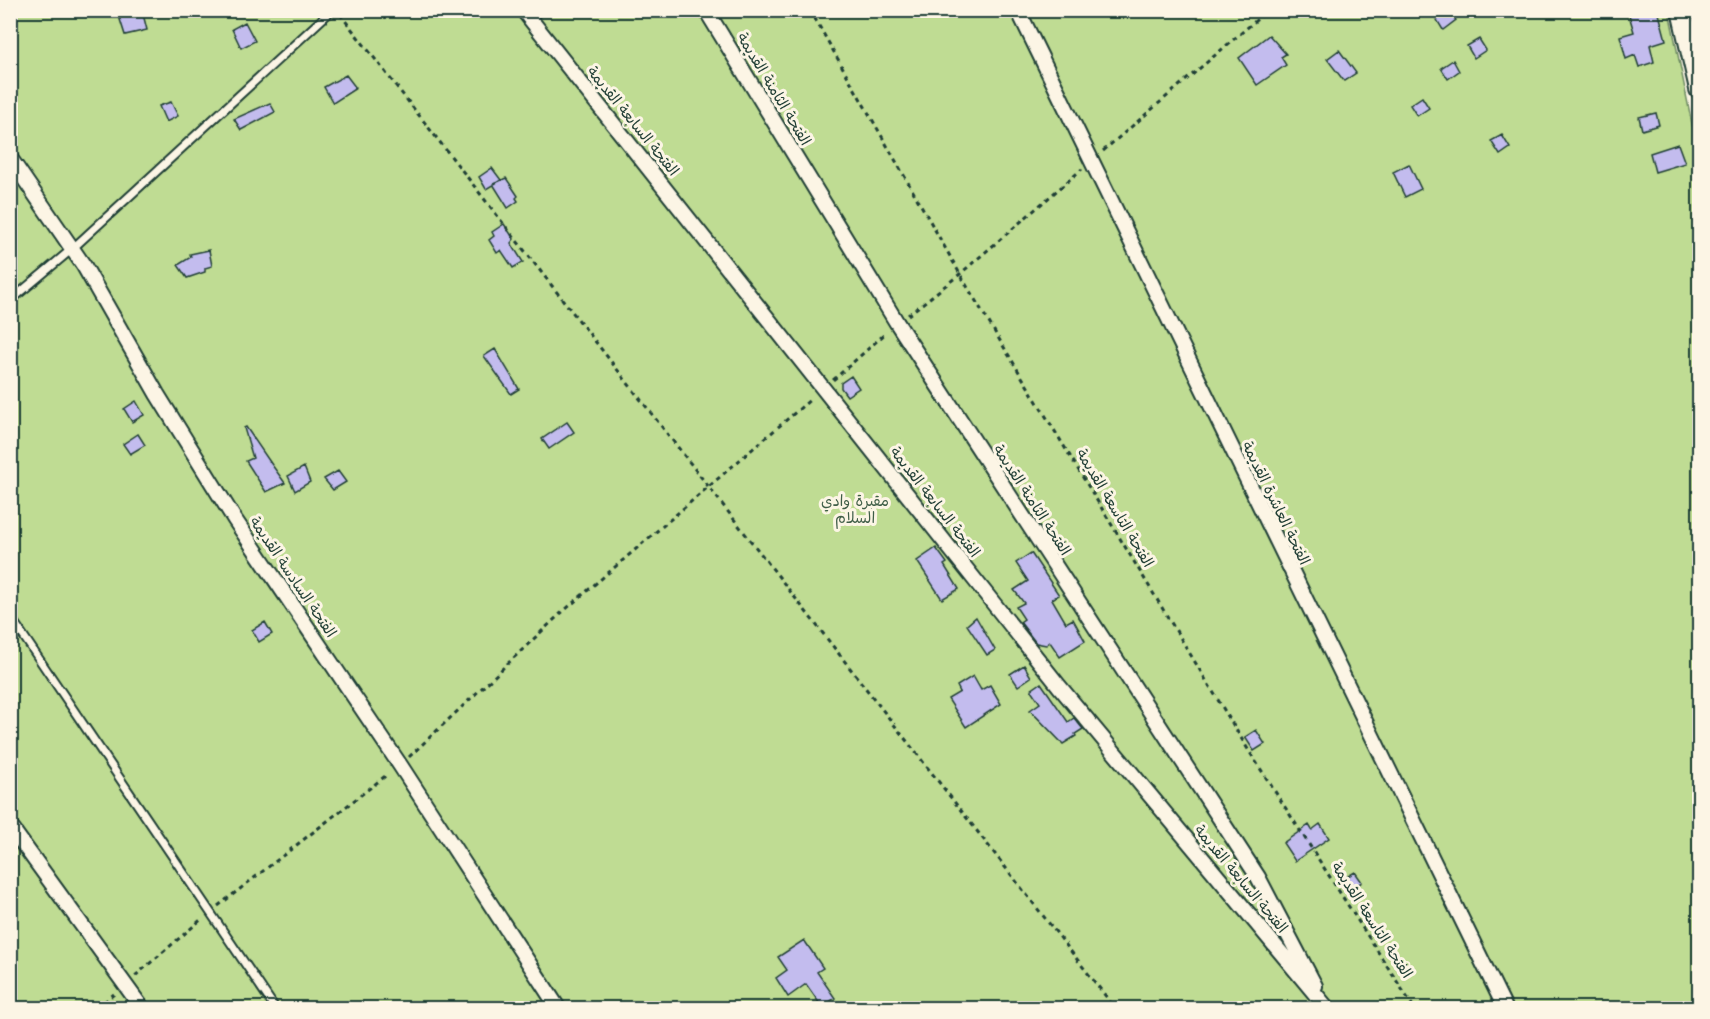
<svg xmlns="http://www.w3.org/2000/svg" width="1710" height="1019" font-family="'Shantell Sans','Playpen Sans Arabic',sans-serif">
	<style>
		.green { fill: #bfdc93; stroke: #6f8c64; stroke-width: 1.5 }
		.building { fill: #c3bcee; stroke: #1f3d34; stroke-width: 1.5 }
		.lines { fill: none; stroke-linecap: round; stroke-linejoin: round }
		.lane-casing { stroke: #1f3d34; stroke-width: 11 }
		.street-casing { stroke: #1f3d34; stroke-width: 18 }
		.secondary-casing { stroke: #1f3d34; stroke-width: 24 }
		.path { stroke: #1f3d34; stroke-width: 3; stroke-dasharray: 4.5 4.5; stroke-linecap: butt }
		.lane { stroke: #fcf5e5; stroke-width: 7 }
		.street { stroke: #fcf5e5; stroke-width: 14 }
		.secondary { stroke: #fcf5e5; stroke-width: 20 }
		.labels { text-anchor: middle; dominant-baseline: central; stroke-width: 6; stroke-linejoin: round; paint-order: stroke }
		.street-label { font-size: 15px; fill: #1f3d34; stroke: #fcf5e5 }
		.park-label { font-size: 15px; fill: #3f5d47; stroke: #fcf5e5 }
	</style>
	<rect width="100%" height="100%" fill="#fcf5e5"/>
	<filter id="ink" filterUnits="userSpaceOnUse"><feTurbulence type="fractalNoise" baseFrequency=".0167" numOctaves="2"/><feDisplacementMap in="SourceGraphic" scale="12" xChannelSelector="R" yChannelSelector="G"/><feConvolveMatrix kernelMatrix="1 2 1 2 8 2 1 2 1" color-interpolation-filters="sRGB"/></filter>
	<g filter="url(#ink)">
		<path class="green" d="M10 11H1669L1700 163 1699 1008H11Z"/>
		<path class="building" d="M117 10H142L147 30 125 35Z
			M1431 10H1448L1456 20 1443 30Z
			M1647 10H1658L1666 40 1650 45 1654 62 1639 67 1635 55 1626 59 1620 36 1634 32 1629 15Z
			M245 22 255 41 241 48 232 29Z
			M1269 35 1286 54 1281 57 1286 65 1257 85 1239 58Z
			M1479 39 1486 50 1474 58 1467 46Z
			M1339 50 1356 73 1344 81 1327 59Z
			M1453 60 1459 71 1448 79 1441 68Z
			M346 75 356 88 333 103 324 87Z
			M1422 97 1429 108 1417 116 1410 105Z
			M171 102 178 116 166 122 159 106Z
			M270 103 275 112 241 130 234 119Z
			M1656 113 1659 125 1642 130 1639 117Z
			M1502 135 1510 148 1500 155 1491 141Z
			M1678 144 1685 163 1655 172 1650 153Z
			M1409 164 1421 189 1405 197 1393 172Z
			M492 168 501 180 486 189 479 177Z
			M506 178 518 196 516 198 518 201 508 208 493 184Z
			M504 224 514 239 511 243 523 262 513 268 501 250 497 253 489 240 494 236 492 232Z
			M209 250 212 266 205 268V272L187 278 178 265 191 257 190 254Z
			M495 349 519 389 511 394 484 356Z
			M851 376 859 388 847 396 841 388V383Z
			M136 401 144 415 132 422 124 409Z
			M567 422 574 432 549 449 542 439Z
			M246 427 272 465 285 483 266 492 246 461 253 458 244 428Z
			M138 434 145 445 130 454 123 444Z
			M304 467 310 482 295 491 288 476Z
			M338 471 346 482 333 490 324 479Z
			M936 548 947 563 944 565 959 589 942 599 917 561Z
			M1031 553 1059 595 1052 599 1066 623 1073 619 1085 641 1060 657 1050 642 1046 645 1036 643 1020 622 1024 619 1016 607 1024 603 1014 590 1028 581 1016 563Z
			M976 617 995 650 987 655 967 625Z
			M265 622 272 634 259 642 252 630Z
			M1024 665 1031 677 1018 686 1010 674Z
			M973 676 981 690 990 685 1001 704 966 727 948 699 960 692 957 686Z
			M1041 683 1068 722 1074 718 1083 729 1075 734 1076 736 1063 744 1030 710 1040 703 1031 690Z
			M1256 730 1265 744 1254 751 1245 737Z
			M1320 824 1329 838 1295 861 1283 843 1309 825 1312 830Z
			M1355 872 1362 882 1348 891 1341 880Z
			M804 940 823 968 817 972 835 998 822 1007 806 984 788 997 776 978 787 970 778 957Z"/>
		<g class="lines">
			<g class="lane-casing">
				<path id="lane" d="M10 301 72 249 332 10
					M10 616 275 1008"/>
			</g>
			<g class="street-casing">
				<path id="street" d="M523 10 1059 686 1327 1008
					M706 10 897 323 1258 877 1315 986
					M1018 10 1505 1008
					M10 158 84 266 157 394 235 520 400 765 558 1008
					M10 826 142 1008"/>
			</g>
			<g class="secondary-casing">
				<path id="secondary" d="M1682 10 1700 89"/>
			</g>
			<path class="path" d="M810 10 968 288 1249 751 1414 1008
				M340 14 1115 1008
				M1103 151 1268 10
				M908 315 960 274 1082 169
				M833 380 886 333
				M409 757 559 615 812 398
				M218 906 388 774
				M135 976 203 918
				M97 1008 114 994"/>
			<use href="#lane" class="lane"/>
			<use href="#street" class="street"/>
			<use href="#secondary" class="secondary"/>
		</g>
	</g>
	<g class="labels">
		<g class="street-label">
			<text transform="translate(774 89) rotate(59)">الفتحة الثامنة القديمة</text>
			<text transform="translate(633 121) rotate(51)">الفتحة السابعة القديمة</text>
			<text transform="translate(1032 500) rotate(57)">الفتحة الثامنة القديمة</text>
			<text transform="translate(935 502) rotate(52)">الفتحة السابعة القديمة</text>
			<text transform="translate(1276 503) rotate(64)">الفتحة العاشرة القديمة</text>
			<text transform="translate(1115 508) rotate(59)">الفتحة التاسعة القديمة</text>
			<text transform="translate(293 577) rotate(56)">الفتحة السادسة القديمة</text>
			<text transform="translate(1241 879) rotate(50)">الفتحة السابعة القديمة</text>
			<text transform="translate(1372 920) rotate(57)">الفتحة التاسعة القديمة</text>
		</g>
		<g class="park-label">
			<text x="855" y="501">مقبرة وادي<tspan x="855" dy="17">السلام</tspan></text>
		</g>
	</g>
	<rect width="1710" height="1019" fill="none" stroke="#fcf5e5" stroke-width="36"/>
	<rect x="18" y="18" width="1674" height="983" fill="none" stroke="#1f3d34" stroke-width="2" filter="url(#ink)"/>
</svg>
